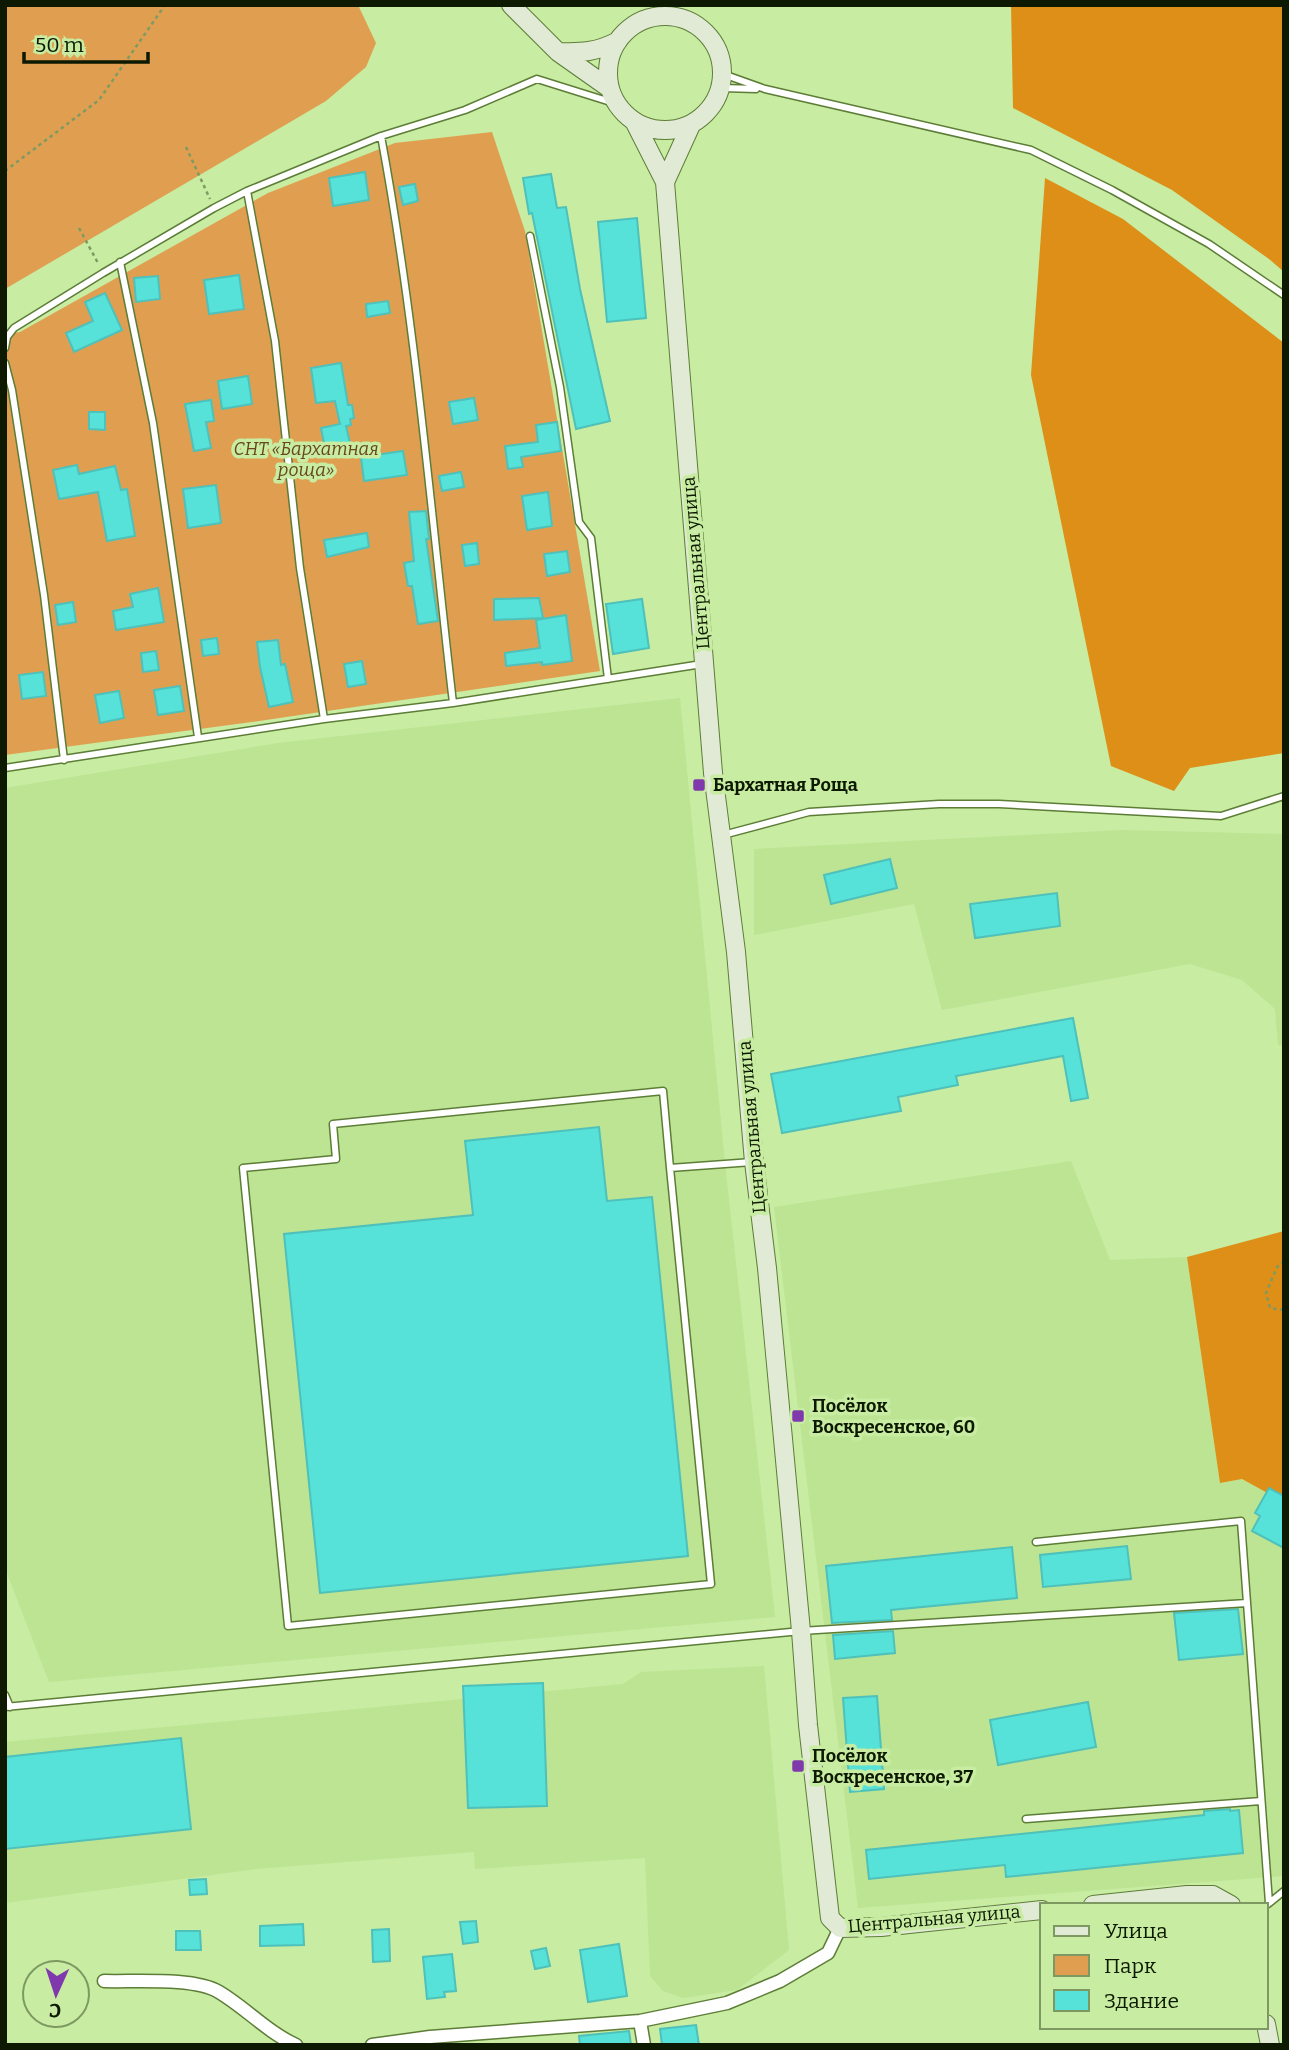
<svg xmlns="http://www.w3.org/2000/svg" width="1289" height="2050" font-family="Bitter,serif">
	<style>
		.built { fill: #bce493 }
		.green { fill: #e09f50 }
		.forest { fill: #de8f18 }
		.building { fill: #56e1d9; stroke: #4dc1ba; stroke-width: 2 }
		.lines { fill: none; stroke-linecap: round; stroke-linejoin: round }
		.lane-casing { stroke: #5d7d37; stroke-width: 9 }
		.street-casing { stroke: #5d7d37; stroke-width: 15 }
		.secondary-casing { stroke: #5d7d37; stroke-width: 20 }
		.path { stroke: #7e9a63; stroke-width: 2.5; stroke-dasharray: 3.5 3.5; stroke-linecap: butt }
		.lane { stroke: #fff; stroke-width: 6 }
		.street { stroke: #fff; stroke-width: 12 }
		.secondary { stroke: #e0ead5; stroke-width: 18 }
		.poi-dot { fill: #8039ac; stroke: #c7eca2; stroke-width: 2.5 }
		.labels { text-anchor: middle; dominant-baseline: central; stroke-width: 7; stroke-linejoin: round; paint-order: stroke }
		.park-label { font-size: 18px; font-style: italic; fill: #67461d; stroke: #c7eca2 }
		.street-label { font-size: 18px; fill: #0d1900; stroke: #c7eca2 }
		.poi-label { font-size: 18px; font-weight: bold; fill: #0d1900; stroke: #c7eca2; text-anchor: start }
	</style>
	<rect width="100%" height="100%" fill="#c7eca2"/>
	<path class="built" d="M680 698 725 1163 775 1617 49 1682 5 1568V788L278 743Z
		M1121 830 1284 834V1045H1278L1275 1009 1242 980 1190 964 942 1010 914 904 754 935V849Z
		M1071 1161 1110 1260 1187 1257 1220 1483 1242 1479 1284 1502V1876L858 1908 774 1207Z
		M764 1666 789 1950 737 1990 683 1998 663 1991 650 1976 645 1858 475 1869 474 1852 256 1869 5 1903V1742L623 1684 641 1672Z"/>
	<path class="green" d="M5 5H358L376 43 366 67 326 101 5 289Z
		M492 132 525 231 600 671 252 722 5 755V334L20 332 268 193 395 143Z"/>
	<path class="forest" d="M1011 5H1284V272L1269 259 1172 190 1013 108Z
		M1045 178 1123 219 1284 343V753L1190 768 1174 791 1111 766 1031 375Z
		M1284 1231V1502L1242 1479 1220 1483 1187 1257Z"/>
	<path class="building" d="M365 172 369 200 333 206 329 178Z
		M551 174 557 208 566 207 580 289 610 421 576 429 532 213 529 214 523 178Z
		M415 184 418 201 403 205 399 187Z
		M637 218 646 318 607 322 598 222Z
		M239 275 244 309 209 314 204 280Z
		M158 276 160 299 136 302 134 278Z
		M105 293 122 330 74 352 66 333 93 321 85 302Z
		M388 301 390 313 367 317 366 304Z
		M341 363 348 405H352L354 418 350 419 351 425 346 426 350 443 325 448 321 428 340 424 335 401 316 403 311 368Z
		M248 376 252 404 222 409 218 381Z
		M474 398 478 420 453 424 449 402Z
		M211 400 214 421 206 422 211 448 194 451 185 404Z
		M89 412H105V430L89 429Z
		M557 422 561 451 521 457 523 467 508 469 505 446 538 442 536 425Z
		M403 451 407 475 364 481 361 457Z
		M77 465 79 474 115 466 121 490 127 489 135 536 107 541 98 492 59 499 53 470Z
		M461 472 464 487 442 491 439 476Z
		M216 485 221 523 188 528 183 489Z
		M548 492 552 526 527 530 522 496Z
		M426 511 429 539H426L438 621 418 624 412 586H408L404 563 414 561 409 512Z
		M367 533 369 547 327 557 324 540Z
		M477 543 479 564 465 566 462 545Z
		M567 551 570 572 547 576 544 554Z
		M158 588 164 622 116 630 113 611 133 607 130 594Z
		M539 598 543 618 494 620V599Z
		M642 599 649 648 613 654 606 604Z
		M73 602 76 622 58 625 55 605Z
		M566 615 572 661 542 665V662L506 666 505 653 540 648 536 620Z
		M217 638 219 654 203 656 201 640Z
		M278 640 281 665 285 664 293 702 269 707 260 667 257 642Z
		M156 651 159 670 143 672 141 653Z
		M362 661 366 684 348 687 344 664Z
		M43 672 46 696 22 699 19 675Z
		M180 686 184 711 158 715 154 690Z
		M119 691 124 718 100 723 95 695Z
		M890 859 897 888 831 904 824 875Z
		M1057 893 1060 926 975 938 970 904Z
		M1073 1018 1088 1098 1071 1101 1063 1056 956 1076 958 1085 898 1097 901 1111 782 1133 771 1074Z
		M599 1127 607 1201 652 1197 688 1556 320 1593 284 1234 473 1215 465 1141Z
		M1269 1488 1284 1496V1548L1252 1531 1260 1516 1255 1513Z
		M1127 1546 1131 1579 1043 1587 1040 1555Z
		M1012 1547 1017 1598 891 1610 892 1620 832 1623 826 1566Z
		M1238 1609 1243 1654 1179 1660 1174 1613Z
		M893 1631 895 1653 835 1659 833 1635Z
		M543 1683 547 1806 468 1808 463 1686Z
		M877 1696 884 1789 850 1792 843 1698Z
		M1088 1702 1096 1747 998 1765 990 1720Z
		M181 1738 191 1829 5 1849V1757Z
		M1230 1809V1811L1239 1810 1243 1853 1006 1877 1005 1865 869 1879 866 1850 1204 1815V1811Z
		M206 1879 207 1894 190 1895 189 1880Z
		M476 1921 478 1942 463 1944 460 1922Z
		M303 1924 304 1945 260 1946V1926Z
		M389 1929 390 1961 373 1962 372 1930Z
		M176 1931H200L201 1950H176Z
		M619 1944 627 1996 588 2002 580 1950Z
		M546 1948 550 1966 535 1969 531 1951Z
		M452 1954 456 1991 444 1992 445 1997 427 1999 423 1957Z
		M696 2025 699 2045H662L660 2029Z
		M629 2031 631 2045H580L579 2036Z"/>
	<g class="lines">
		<g class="lane-casing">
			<path id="lane" d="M723 74 765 89 1031 150 1112 190 1209 244 1284 295
				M723 88 756 89
				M381 136C416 324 431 514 453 703
				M247 191 275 341 300 568 324 719
				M530 236 560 387 579 522 591 538 608 679
				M120 262 153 423 198 737
				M5 348 7 337 14 328 103 273 214 208 247 191 381 136 465 110 537 79 617 104
				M5 363 12 390 44 595 64 760
				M5 768 324 719 453 703 702 664
				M723 835 809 812 939 804H999L1221 816 1284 796
				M670 1168 663 1091 333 1124 336 1159 243 1168 288 1626 711 1584 670 1168 752 1162
				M1036 1542 1241 1521 1269 1903
				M5 1695 10 1707
				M5 1707 801 1631 1247 1603
				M1026 1819 1261 1801
				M1268 1904 1284 1891"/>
		</g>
		<g class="street-casing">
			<path id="street" d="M104 1981C134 1982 194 1977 219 1992 246 2008 267 2032 296 2045
				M640 2021 644 2045
				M372 2045 430 2037 640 2021 727 2003 780 1981 828 1953 840 1928"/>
		</g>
		<g class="secondary-casing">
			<path id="secondary" d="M511 5 558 52 609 88
				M608 73a57 57 0 1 1 114 0a57 57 0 1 1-114 0Z
				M558 52C581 53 597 52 618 41
				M635 123 665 182
				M691 125 665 182 713 773 736 952 754 1162 767 1268 801 1631 808 1725 830 1918 840 1928 881 1927 1042 1910
				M1093 1905 1187 1895H1213L1231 1905
				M1266 2024 1270 2045"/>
		</g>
		<path class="path" d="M186 147 210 199
			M5 171 99 100 165 5
			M79 228 98 263
			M1284 1261 1277 1267 1266 1293 1270 1308 1284 1310"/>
		<use href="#lane" class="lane"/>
		<use href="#street" class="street"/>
		<use href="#secondary" class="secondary"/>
	</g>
	<g class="poi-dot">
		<rect x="692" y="778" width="14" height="14" rx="3.5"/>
		<rect x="791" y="1409" width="14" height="14" rx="3.5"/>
		<rect x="791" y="1759" width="14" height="14" rx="3.5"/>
	</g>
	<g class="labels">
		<g class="park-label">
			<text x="306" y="449">СНТ «Бархатная<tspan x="306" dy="21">роща»</tspan></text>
		</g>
		<g class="street-label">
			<text transform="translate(696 563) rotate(-95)">Центральная улица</text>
			<text transform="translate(752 1127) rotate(-95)">Центральная улица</text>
			<text transform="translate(934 1919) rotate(-5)">Центральная улица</text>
		</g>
		<g class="poi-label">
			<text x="713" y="785">Бархатная Роща</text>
			<text x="812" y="1406">Посёлок<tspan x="812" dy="21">Воскресенское, 60</tspan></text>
			<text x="812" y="1756">Посёлок<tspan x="812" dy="21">Воскресенское, 37</tspan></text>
		</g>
	</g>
	<rect width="1289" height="2050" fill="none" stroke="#0d1900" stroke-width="14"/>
	<rect x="1040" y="1903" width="228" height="126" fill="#c7eca2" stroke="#7d9861" stroke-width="2"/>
	<rect x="1054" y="1926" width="35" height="10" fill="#e0ead5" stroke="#7d9861" stroke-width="2"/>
	<text x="1104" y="1938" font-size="21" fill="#0d1900">Улица</text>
	<rect x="1054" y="1955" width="35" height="21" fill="#e09f50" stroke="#7d9861" stroke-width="2"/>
	<text x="1104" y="1973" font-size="21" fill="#0d1900">Парк</text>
	<rect x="1054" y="1990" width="35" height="21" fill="#56e1d9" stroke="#7d9861" stroke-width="2"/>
	<text x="1104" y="2008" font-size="21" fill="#0d1900">Здание</text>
	<g transform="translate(56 1994) rotate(183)"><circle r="33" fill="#c7eca2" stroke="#7d9861" stroke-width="2"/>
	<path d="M0-5L12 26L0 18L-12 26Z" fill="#8039ac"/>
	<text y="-10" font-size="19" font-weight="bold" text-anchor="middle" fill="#0d1900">С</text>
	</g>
	<path d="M24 52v10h124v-10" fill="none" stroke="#0d1900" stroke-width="3.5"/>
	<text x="35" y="52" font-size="21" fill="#0d1900" stroke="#c7eca2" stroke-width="5" paint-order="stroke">50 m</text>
</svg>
